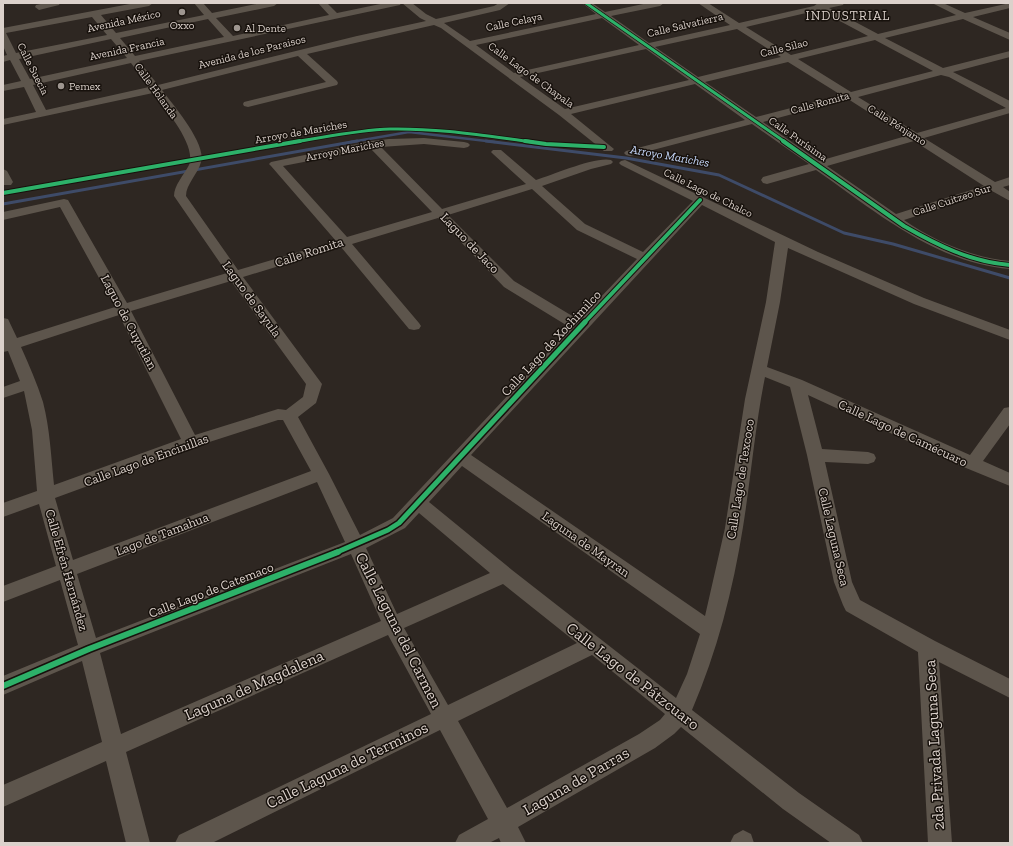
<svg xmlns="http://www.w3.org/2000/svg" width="1013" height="846" font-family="'Zilla Slab',serif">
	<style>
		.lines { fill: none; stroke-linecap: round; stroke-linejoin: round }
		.stream-far1 { stroke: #3e4b68; stroke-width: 2.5 }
		.stream { stroke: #3e4b68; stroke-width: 3 }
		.minor { fill: #5d554c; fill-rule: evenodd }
		.cycleway-far3-casing { stroke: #17110c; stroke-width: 4.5 }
		.cycleway-far2-casing { stroke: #17110c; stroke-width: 6 }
		.cycleway-far1-casing { stroke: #17110c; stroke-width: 8 }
		.cycleway-casing { stroke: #17110c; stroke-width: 9 }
		.cycleway-far3 { stroke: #2db169; stroke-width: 3 }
		.cycleway-far2 { stroke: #2db169; stroke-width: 4 }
		.cycleway-far1 { stroke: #2db169; stroke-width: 5 }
		.cycleway { stroke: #2db169; stroke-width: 6 }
		.poi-dot { fill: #9e9690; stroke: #17110c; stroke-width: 1.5 }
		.labels { text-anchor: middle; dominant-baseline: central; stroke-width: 3; stroke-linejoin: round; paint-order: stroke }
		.far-street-label { font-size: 11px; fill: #dbd1cb; stroke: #17110c }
		.far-poi-label { font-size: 11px; fill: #dbd1cb; stroke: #17110c; text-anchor: start }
		.far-water-label { font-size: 12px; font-style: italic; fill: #c7d9fc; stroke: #17110c }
		.far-quarter-label { font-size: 13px; letter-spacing: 1px; fill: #dbd1cb; stroke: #17110c }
		.street-label { font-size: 13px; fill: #dbd1cb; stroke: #17110c }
		.near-street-label { font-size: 16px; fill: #dbd1cb; stroke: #17110c }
	</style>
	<rect width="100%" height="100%" fill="#2e2722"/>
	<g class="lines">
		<path class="stream-far1" d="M351 142 409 132 495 142"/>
		<path class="stream" d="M486 141 626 158 719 175 844 233 893 244 1010 278
			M3 204 357 141"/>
		<path class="minor" d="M45 3H60L59 5 39 10 35 7 36 5Z
			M135 3H153L149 6 101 15 116 33 204 15 194 3H203L212 13 261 3H278L274 6 216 18 233 36 329 15 318 3H327L337 13 385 3H401L400 5 139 61 158 85 357 36 426 21 420 18 402 3H412L426 14 436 19 494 6 499 3H510L500 10 444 23 470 41 596 14 582 3H592L605 12 648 3H664L660 6 611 16 649 43 730 25 698 3H708L739 23 814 6 818 3H844L843 5 829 8 878 34 956 15 932 3H943L965 13 1010 3V8L973 17 1010 33V40L963 19 885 38 943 68 1010 51V57L953 72 1010 101V113L924 138 995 182 1010 177V185L1003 187 1010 192V201L992 191 904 220C934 241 973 258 1010 261V269C935 263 875 211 816 170L767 184 763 183 761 180 763 177 809 164 752 124 630 156 626 155 624 153 626 151 745 120 695 84 571 114 614 149 612 151H604L559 115 441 28 434 25 307 54 337 81 338 83 337 85 248 107 244 106 243 104 244 102 326 82 298 56 162 90C173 105 207 144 201 162 198 174 186 184 186 196L238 270 336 241 271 166 269 164 271 162 372 141 389 139 424 138 464 142 468 143 470 145 468 147 464 148 424 144 381 147 442 209 526 184 493 154 491 152 493 150H501L536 180C552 175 596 156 611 160L613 162 611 164 591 169 542 186 585 224 643 252 693 201 621 165 619 163 621 161 625 160 818 252 924 298 1010 330V340L914 304 788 248 780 302 767 367 802 380 970 455 1004 408 1010 407V424L983 461 1010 473V486L966 468 808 395 822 449 868 452 874 454 876 458 874 462 868 464 825 462 852 582 860 600 935 641 1010 679V698L939 662 952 843H928L918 652 846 611 843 605 834 582 807 455 790 387 765 377C755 427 751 477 743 527 733 590 717 652 692 710L799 793 859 835 863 843H831L783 809 681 727 674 734 655 748 518 827 526 843H501L499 838 489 843H455L459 835 488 819 440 730 212 843H175L179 835 431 714 388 635 126 752 150 843H126L106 761 3 807V785L102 742 82 661 3 695V676L78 645 60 580 3 602V586L56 566 39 504 3 517V503L37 491 32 430 24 391 3 398V387L20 381 8 351 3 352 4 342 3 318 8 319 17 338 115 307 60 207 3 220V212L64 199 68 200 127 303 227 273 174 196C174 185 184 175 189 165 197 145 165 109 153 93L3 125V119L36 112 24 87 3 91V85L21 81 10 60 3 62V56L7 55 3 46V28ZM819 10 868 36 791 55 746 27ZM92 17 107 35 16 53 6 33ZM602 18 639 45 514 73 476 45ZM208 19 224 37 135 56 120 38ZM737 29 781 57 698 77 655 47ZM111 39 127 58 30 79 19 59ZM875 40 933 71 851 92 798 59ZM646 49 689 80 565 109 520 77ZM788 62 841 95 756 117 705 82ZM131 63 149 87 46 110 33 85ZM941 75 949 77 1006 108 917 133 858 97ZM848 99 906 136 819 161 763 122ZM914 141 984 186 896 214 827 166ZM371 149 432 212 347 237 283 166ZM532 189 577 230 637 259 579 320 514 281 448 215ZM702 205 775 242 766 302 745 399 725 528 705 616 471 455ZM438 218 504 287 571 328 393 518 360 535 329 474 298 417 316 403 322 384 243 277 341 247 409 329 414 330 419 329 421 326 419 323 352 244ZM231 281 306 384 303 397 286 410 278 409 195 435 131 311ZM119 315 181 439 54 485C51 457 50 429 43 402 37 383 29 365 21 347ZM278 420H283L311 471 73 560 55 498 197 446ZM462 466 700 634 687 674 676 698 512 570 429 502ZM317 482 345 542 96 638 77 574ZM419 513 490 573 397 614 366 548 405 528ZM351 554 381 621 121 734 100 653ZM503 584 577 643 448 705 404 628ZM592 655 665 714 660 720 639 734 507 808 458 721Z
			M3 169 7 171 13 182 11 185H3Z
			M743 830 751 834 754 843H730L734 835Z"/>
		<g class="cycleway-far3-casing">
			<path id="cycleway-far3" d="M586 3 785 142
				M294 142C326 137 358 130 390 129 438 128 486 136 533 142"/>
		</g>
		<g class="cycleway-far2-casing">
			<path id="cycleway-far2" d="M525 141 546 144 604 147
				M783 141 904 226C937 245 971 262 1010 265
				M3 193 300 141
				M584 323 700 200"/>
		</g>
		<g class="cycleway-far1-casing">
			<path id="cycleway-far1" d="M335 553 388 530 399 523 585 322"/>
		</g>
		<g class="cycleway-casing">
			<path id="cycleway" d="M3 686 89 649 338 552"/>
		</g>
		<use href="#cycleway-far3" class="cycleway-far3"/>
		<use href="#cycleway-far2" class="cycleway-far2"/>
		<use href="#cycleway-far1" class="cycleway-far1"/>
		<use href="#cycleway" class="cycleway"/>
	</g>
	<g class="poi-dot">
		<circle cx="182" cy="12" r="4"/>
		<circle cx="237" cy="28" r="4"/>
		<circle cx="61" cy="86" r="4"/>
	</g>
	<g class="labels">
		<g class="far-street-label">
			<text transform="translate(124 21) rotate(-12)">Avenida México</text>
			<text transform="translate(514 22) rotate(-12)">Calle Celaya</text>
			<text transform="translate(685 25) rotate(-13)">Calle Salvatierra</text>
			<text transform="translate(784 48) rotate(-14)">Calle Silao</text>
			<text transform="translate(127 49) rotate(-12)">Avenida Francia</text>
			<text transform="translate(252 52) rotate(-14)">Avenida de los Paraisos</text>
			<text transform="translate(33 69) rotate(63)">Calle Suecia</text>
			<text transform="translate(531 75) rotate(36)">Calle Lago de Chapala</text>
			<text transform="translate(156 91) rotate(54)">Calle Holanda</text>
			<text transform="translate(820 103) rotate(-15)">Calle Romita</text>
			<text transform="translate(897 125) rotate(32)">Calle Pénjamo</text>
			<text transform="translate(301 132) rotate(-10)">Arroyo de Mariches</text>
			<text transform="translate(798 139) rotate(35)">Calle Purísima</text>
			<text transform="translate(345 150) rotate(-11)">Arroyo Mariches</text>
			<text transform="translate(708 193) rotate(26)">Calle Lago de Chalco</text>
			<text transform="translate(952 200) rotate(-18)">Calle Cuitzeo Sur</text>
		</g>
		<g class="far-poi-label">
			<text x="182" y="25" text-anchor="middle">Oxxo</text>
			<text x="245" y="28">Al Dente</text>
			<text x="69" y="86">Pemex</text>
		</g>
		<g class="far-water-label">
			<text transform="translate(670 156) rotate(10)">Arroyo Mariches</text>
		</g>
		<g class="far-quarter-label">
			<text x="848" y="15">INDUSTRIAL</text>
		</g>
		<g class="street-label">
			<text transform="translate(470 243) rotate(46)">Laguo de Jaco</text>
			<text transform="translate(309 252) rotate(-18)">Calle Romita</text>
			<text transform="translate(252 299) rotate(54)">Laguo de Sayula</text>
			<text transform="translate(129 322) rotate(62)">Laguo de Cuyutlan</text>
			<text transform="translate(551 343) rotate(-47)">Calle Lago de Xochimilco</text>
			<text transform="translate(903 433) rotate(25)">Calle Lago de Camécuaro</text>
			<text transform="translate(146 460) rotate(-20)">Calle Lago de Encinillas</text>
			<text transform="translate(740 479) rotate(-81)">Calle Lago de Texcoco</text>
			<text transform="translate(162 534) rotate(-21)">Lago de Tamahua</text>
			<text transform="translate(834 537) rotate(77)">Calle Laguna Seca</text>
			<text transform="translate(586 544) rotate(35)">Laguna de Mayran</text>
			<text transform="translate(67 570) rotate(74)">Calle Efrén Hernández</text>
			<text transform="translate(211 590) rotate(-21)">Calle Lago de Catemaco</text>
		</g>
		<g class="near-street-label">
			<text transform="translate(399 630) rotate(63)">Calle Laguna del Carmen</text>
			<text transform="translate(633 676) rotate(38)">Calle Lago de Pátzcuaro</text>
			<text transform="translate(254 685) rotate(-24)">Laguna de Magdalena</text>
			<text transform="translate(934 745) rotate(-93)">2da Privada Laguna Seca</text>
			<text transform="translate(347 765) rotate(-26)">Calle Laguna de Terminos</text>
			<text transform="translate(576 781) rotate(-30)">Laguna de Parras</text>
		</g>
	</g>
	<rect width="1013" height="846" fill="none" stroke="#dbd1cb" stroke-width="8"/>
</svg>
